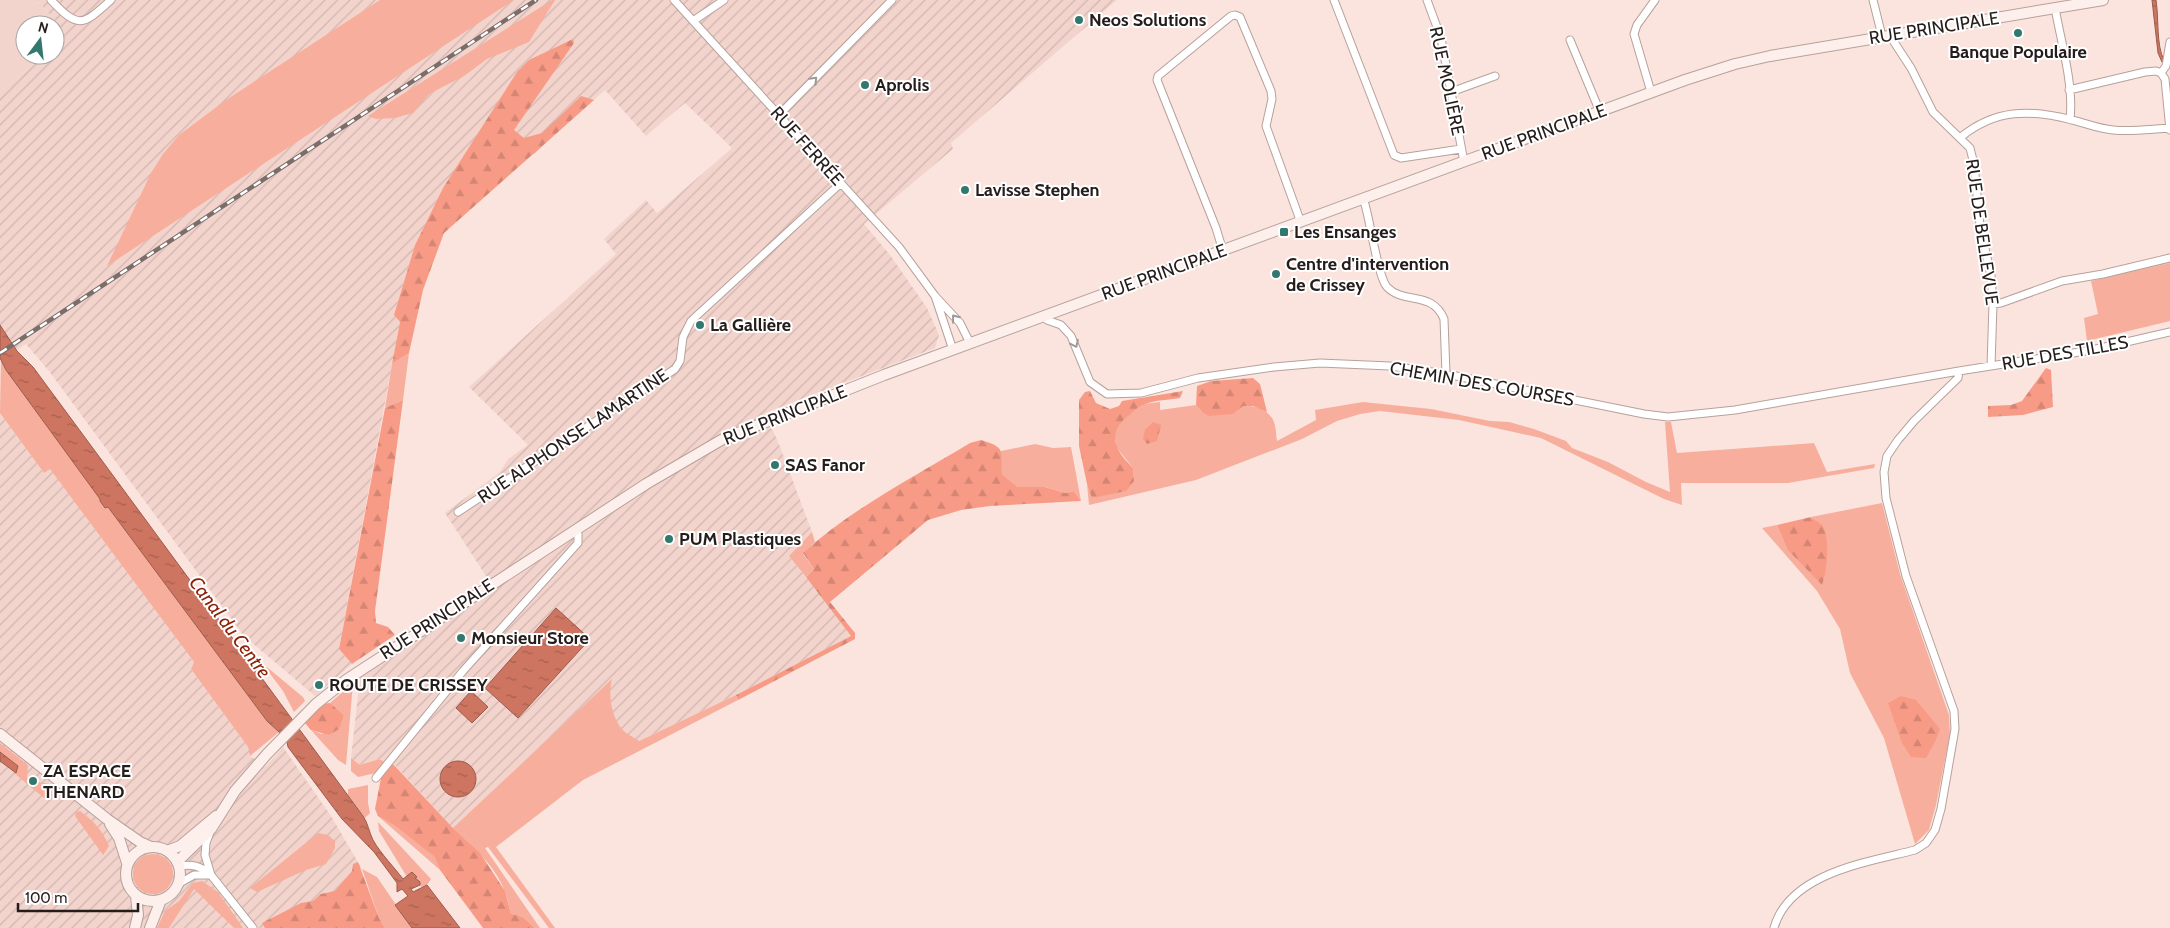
<svg xmlns="http://www.w3.org/2000/svg" width="2170" height="928" font-family="Cabin,sans-serif">
	<style>
		.built { fill: #f3d4cd }
		.industrial { fill: url(#industrial-furrows) }
		.green { fill: #f8ae9c }
		.forest { fill: url(#forest-firs) }
		.water { fill: url(#water-ripples); stroke: #9b5b4c }
		.lines { fill: none; stroke-linecap: round; stroke-linejoin: round }
		.street-casing { stroke: #b6a19b; stroke-width: 9 }
		.secondary-casing { stroke: #b6a19b; stroke-width: 12 }
		.street { stroke: #fff; stroke-width: 7 }
		.secondary { stroke: #fdefec; stroke-width: 10 }
		.rail-casing { stroke: #7b6d6a; stroke-width: 4.5 }
		.rail { stroke: #fff; stroke-width: 2.5; stroke-dasharray: 8; stroke-linecap: butt }
		.oneway { stroke: #9d9998 }
		.poi-dot { fill: #32786f; stroke: #fff; stroke-width: 2 }
		.labels { text-anchor: middle; dominant-baseline: central; stroke-width: 4; stroke-linejoin: round; paint-order: stroke }
		.poi-label { font-size: 18px; font-weight: bold; fill: #251d1b; stroke: #fff; text-anchor: start }
		.street-label { font-size: 18px; fill: #251d1b; stroke: #fff }
		.water-label { font-size: 19px; font-style: italic; fill: #8d2209; stroke: #fff }
	</style>
	<defs>
		<pattern id="industrial-furrows" width="10" height="10" patternUnits="userSpaceOnUse" patternTransform="scale(1.25)"><rect width="10" height="10" fill="#f3d4cd"/><path d="M-1 1l2-2M0 10L10 0M9 11l2-2" fill="none" stroke="#d0b6af"/></pattern>
		<pattern id="forest-firs" width="22" height="20" patternUnits="userSpaceOnUse" patternTransform="scale(1.25)"><rect width="22" height="20" fill="#f89b86"/><path d="M5 1l3.5 6h-7zM16 11l3.5 6h-7z" fill="#d48573"/></pattern>
		<pattern id="water-ripples" width="26" height="14" patternUnits="userSpaceOnUse" patternTransform="scale(1.25)"><rect width="26" height="14" fill="#ce7561"/><path d="M2 4q2-2 4 0t4 0M15 11q2-2 4 0t4 0" fill="none" stroke="#a75f4f"/></pattern>
	</defs>
	<rect width="100%" height="100%" fill="#fbe4de"/>
	<path class="built" d="M0 0H37L55 20 58 43 55 46V25H25V55H44L0 92Z"/>
	<path class="industrial" d="M37 0H1117L951 143 953 149 864 224 890 255 927 308 939 335 935 348 765 413 779 444 812 532 789 556 826 601 851 636 736 695 588 765 529 810 480 853 453 828 394 764 379 759 360 765 351 758 360 677 407 644 489 593 486 576 445 513 500 472 508 459 528 445 469 387 616 254 604 239 646 200 657 213 732 148 685 103 646 136 605 90 534 154 443 188 415 245 394 315 400 322 339 649 352 664 315 696 244 636 49 371 26 344 0 360V92L44 55H55V46L58 43 55 20Z
		M0 413 44 473 50 468 194 662 191 669 248 747 250 756 266 766 283 747 331 816 362 869 310 928H0Z"/>
	<path class="green" d="M380 0H514L107 266 151 173 163 154 179 135 226 100Z
		M552 0H555L529 42 487 59 464 76 429 94 413 113 395 118 376 119 368 116Z
		M2170 263V321L2087 341 2084 318 2098 314 2091 281Z
		M409 353 403 400 385 408 392 364Z
		M1 359 6 370 100 499V501L105 508 108 507 267 721 279 732 250 756 248 747 191 669 194 662 50 469 44 473 0 413Z
		M1160 402V410L1196 405 1202 412C1223 409 1257 397 1272 418 1276 424 1276 434 1277 441L1316 420 1315 410 1363 402 1431 409 1490 421 1509 422 1534 429 1566 441 1572 448 1608 462 1646 482 1670 492 1665 422H1671L1677 453 1814 443 1827 472 1875 464 1874 468 1788 483H1681L1682 505 1664 499 1541 438 1459 420 1380 411 1360 414 1337 421 1302 439 1196 480 1089 505 1087 484 1093 498 1134 481 1133 468 1117 448 1114 435 1119 423 1132 412 1143 404Z
		M1035 444 1053 448 1071 447 1081 501 1074 491 1065 493 1045 487H1018L1002 474 1001 451Z
		M1882 503 1900 574 1949 715 1950 734 1936 805 1929 830 1915 844 1884 738 1850 673 1840 629 1817 591 1762 528 1777 525 1787 549 1821 524 1811 517Z
		M812 532 815 542 803 554 814 569 806 577 789 556Z
		M262 663 303 697 305 701 294 712 283 691Z
		M612 679C608 695 611 716 622 729 626 734 634 737 639 741L736 695 738 700 583 780 496 847 555 928H549L488 847 485 848 540 928H535L523 917 511 915C509 907 508 899 505 892 496 866 472 846 453 828Z
		M353 683 346 765 338 760 311 730 322 734 344 715 330 703Z
		M0 743 28 765 27 778 35 785 39 782 49 784 63 795 44 798 14 773 18 766 0 752Z
		M351 758 360 765 379 759 386 762 376 773 358 777 351 771Z
		M368 785V803L370 813 365 818 348 795V789Z
		M80 811C94 821 102 830 109 846L103 855 75 816 76 812Z
		M378 816 395 826 436 857 440 870Z
		M378 822 431 879 427 885 421 887 412 872 407 877 379 831Z
		M318 833 328 835 335 841V848L326 864 306 870 257 892 250 888Z
		M133 874a20 20 0 1 1 40 0a20 20 0 1 1-40 0Z
		M362 869 377 877 412 928H385L379 918Z
		M202 881 218 892 243 928H234L194 889 169 928H157L165 911 179 901 193 883Z"/>
	<path class="forest" d="M573 39 574 43 514 130 524 138 542 133 581 96 594 100 444 233 423 290 409 353 392 364 400 322 394 315 415 245 443 188 517 72 529 60Z
		M2046 368 2051 370 2053 407 2023 415 1988 417V406L2011 405 2022 401Z
		M1253 378 1260 384 1267 412 1253 406H1243L1233 414 1209 416 1202 412 1196 405 1197 386 1211 381Z
		M1090 391 1096 403 1110 409 1119 406 1122 401 1183 391 1180 398C1169 400 1155 400 1145 404 1139 406 1133 412 1128 416 1106 434 1115 450 1133 468L1134 481 1126 491 1092 498 1087 484 1079 446V400L1085 392Z
		M403 400 375 611 376 623 388 627 395 635 352 664 339 649 385 408Z
		M1153 422 1161 425 1157 441 1147 444 1143 439 1145 430Z
		M981 440C1006 448 1001 449 1002 474L1018 487H1045L1065 493 1074 491 1081 501 990 506 961 510 928 520 830 602 855 633V639L738 700 736 695 851 636 806 577 814 569 803 553C851 509 914 477 970 443Z
		M1811 517C1813 519 1818 521 1821 524 1831 535 1827 572 1822 585L1787 549 1777 525Z
		M1901 696 1916 700 1940 729 1935 742 1926 758 1911 757 1902 743 1888 703Z
		M330 703 344 715 339 729 329 735 311 730 305 723 322 704Z
		M393 764 453 828 480 853 505 891 511 914 523 917 535 928H483L440 870 435 857 395 826 378 816 375 809 381 778Z
		M358 862 379 918 385 928H265L262 923 301 903 313 901 321 894 335 891 352 871 353 864Z"/>
	<path class="water" d="M2152 0H2156C2159 18 2156 45 2164 60L2162 62 2158 53Z
		M0 325 17 351 33 367C143 516 253 666 363 816 368 823 369 832 373 840 381 854 394 867 403 879L412 872 417 877 415 878 420 882V885L411 889 413 892 427 885 460 928H412L395 905 408 896 402 889 397 892V883L374 852 342 819 288 747 287 742 279 732 267 721 108 507 105 508 100 501V499L6 370 0 358Z
		M556 608 590 639 518 718 485 688Z
		M471 691 488 707 472 723 456 708Z
		M0 752 18 766 16 773 0 761Z
		M440 779a18 18 0 1 1 36 0a18 18 0 1 1-36 0Z"/>
	<g class="lines">
		<g class="street-casing">
			<path id="street" d="M51 0C79 30 83 25 111 0
				M674 0 899 247 935 296 960 323 970 343
				M1334 0 1394 155 1401 158 1461 149
				M1427 0 1441 38 1464 162
				M1873 0 1882 36
				M2055 8C2061 42 2074 85 2070 119
				M693 21 724 0
				M1893 34 1894 42 1911 68 1933 112 1970 148 1974 164 1980 226 1991 275 1993 304 1991 366
				M1570 40 1600 112
				M2161 73 2165 79 2170 130
				M2161 73 2166 66 2170 42
				M2069 90 2145 72 2156 71 2161 73
				M1451 92 1495 76
				M1651 92 1634 34 1637 25 1655 0
				M779 115 892 0
				M1961 137C1995 109 2030 109 2072 120 2085 123 2099 129 2113 130 2131 132 2151 129 2170 128
				M1363 198C1370 216 1377 276 1387 287 1404 305 1432 290 1444 319L1446 374
				M1223 251 1216 228 1157 80 1158 76 1231 16 1235 15 1240 17 1271 91 1272 99 1266 126 1300 220
				M935 296 953 350
				M1993 304 2001 303 2062 281 2103 274 2170 258
				M1045 317 1047 320 1061 325 1071 336 1090 382 1107 394 1141 393 1198 378 1274 367 1320 363 1390 366 1446 374 1644 414 1668 417 1735 410 1959 371 2092 350 2170 332
				M458 512 675 369 680 361 683 337 691 321 841 183
				M376 778 463 671 578 543V534L574 530
				M210 832 206 843 205 855 211 875 253 928
				M178 884 194 875H211C201 866 193 864 179 866
				M1774 928C1789 873 1868 862 1915 850L1926 843 1935 830 1941 809 1955 729 1954 711 1906 576 1886 498 1884 472 1887 456 1898 440 1914 421 1958 378 1959 371"/>
		</g>
		<g class="secondary-casing">
			<path id="secondary" d="M0 734 107 819 140 842 151 847
				M110 824 119 838 127 863
				M126 874a27 27 0 1 1 54 0a27 27 0 1 1-54 0Z
				M167 851 180 846 216 816
				M177 862 211 829 235 791 267 754 316 704 346 680 646 484 723 439 884 375 1685 80 1735 64 1770 56 2103 0
				M135 928 138 915 136 896
				M150 928 161 900"/>
		</g>
		<use href="#street" class="street"/>
		<use href="#secondary" class="secondary"/>
		<g class="rail-casing">
			<path id="rail" d="M0 353 536 0"/>
		</g>
		<use href="#rail" class="rail"/>
	</g>
	<defs><path id="oneway-chevron" d="M-2-3.5L2.5 0L-2 3.5" fill="none" stroke-width="1.6" stroke-linecap="round" stroke-linejoin="round" transform="scale(1.25)"/></defs>
	<g class="oneway">
		<use href="#oneway-chevron" transform="translate(814 80) rotate(-46)"/>
		<use href="#oneway-chevron" transform="translate(955 318) rotate(-128)"/>
		<use href="#oneway-chevron" transform="translate(1075 344) rotate(64)"/>
	</g>
	<g class="poi-dot">
		<circle cx="1079" cy="20" r="5"/>
		<circle cx="2018" cy="33" r="5"/>
		<circle cx="865" cy="85" r="5"/>
		<circle cx="965" cy="190" r="5"/>
		<rect x="1279" y="227" width="10" height="10" rx="2.5"/>
		<circle cx="1276" cy="274" r="5"/>
		<circle cx="700" cy="325" r="5"/>
		<circle cx="775" cy="465" r="5"/>
		<circle cx="669" cy="539" r="5"/>
		<circle cx="461" cy="638" r="5"/>
		<circle cx="319" cy="685" r="5"/>
		<circle cx="33" cy="781" r="5"/>
	</g>
	<g class="labels">
		<g class="poi-label">
			<text x="1089" y="20">Neos Solutions</text>
			<text x="2018" y="52" text-anchor="middle">Banque Populaire</text>
			<text x="875" y="85">Aprolis</text>
			<text x="975" y="190">Lavisse Stephen</text>
			<text x="1294" y="232">Les Ensanges</text>
			<text x="1286" y="264">Centre d'intervention<tspan x="1286" dy="21">de Crissey</tspan></text>
			<text x="710" y="325">La Gallière</text>
			<text x="785" y="465">SAS Fanor</text>
			<text x="679" y="539">PUM Plastiques</text>
			<text x="471" y="638">Monsieur Store</text>
			<text x="329" y="685">ROUTE DE CRISSEY</text>
			<text x="43" y="771">ZA ESPACE<tspan x="43" dy="21">THENARD</tspan></text>
		</g>
		<g class="street-label">
			<text transform="translate(1934 28) rotate(-9)">RUE PRINCIPALE</text>
			<text transform="translate(1447 81) rotate(78)">RUE MOLIÈRE</text>
			<text transform="translate(1544 132) rotate(-20)">RUE PRINCIPALE</text>
			<text transform="translate(807 146) rotate(48)">RUE FERRÉE</text>
			<text transform="translate(1982 232) rotate(82)">RUE DE BELLEVUE</text>
			<text transform="translate(1164 272) rotate(-20)">RUE PRINCIPALE</text>
			<text transform="translate(2065 353) rotate(-10)">RUE DES TILLES</text>
			<text transform="translate(1482 384) rotate(10)">CHEMIN DES COURSES</text>
			<text transform="translate(785 415) rotate(-22)">RUE PRINCIPALE</text>
			<text transform="translate(573 436) rotate(-34)">RUE ALPHONSE LAMARTINE</text>
			<text transform="translate(437 619) rotate(-33)">RUE PRINCIPALE</text>
		</g>
		<g class="water-label">
			<text transform="translate(230 627) rotate(53)">Canal du Centre</text>
		</g>
	</g>
	<g transform="translate(40 40) rotate(15)"><circle r="24" fill="#ffffff" stroke="#a8a5a4"/>
	<path d="M0-4L9 19L0 12L-9 19Z" fill="#32786f"/>
	<text y="-8" font-size="14" font-weight="bold" text-anchor="middle" fill="#251d1b">N</text>
	</g>
	<path d="M18 903v8h120v-8" fill="none" stroke="#251d1b" stroke-width="2.5"/>
	<text x="25" y="903" font-size="15" fill="#251d1b" stroke="#ffffff" stroke-width="4" paint-order="stroke">100 m</text>
</svg>
